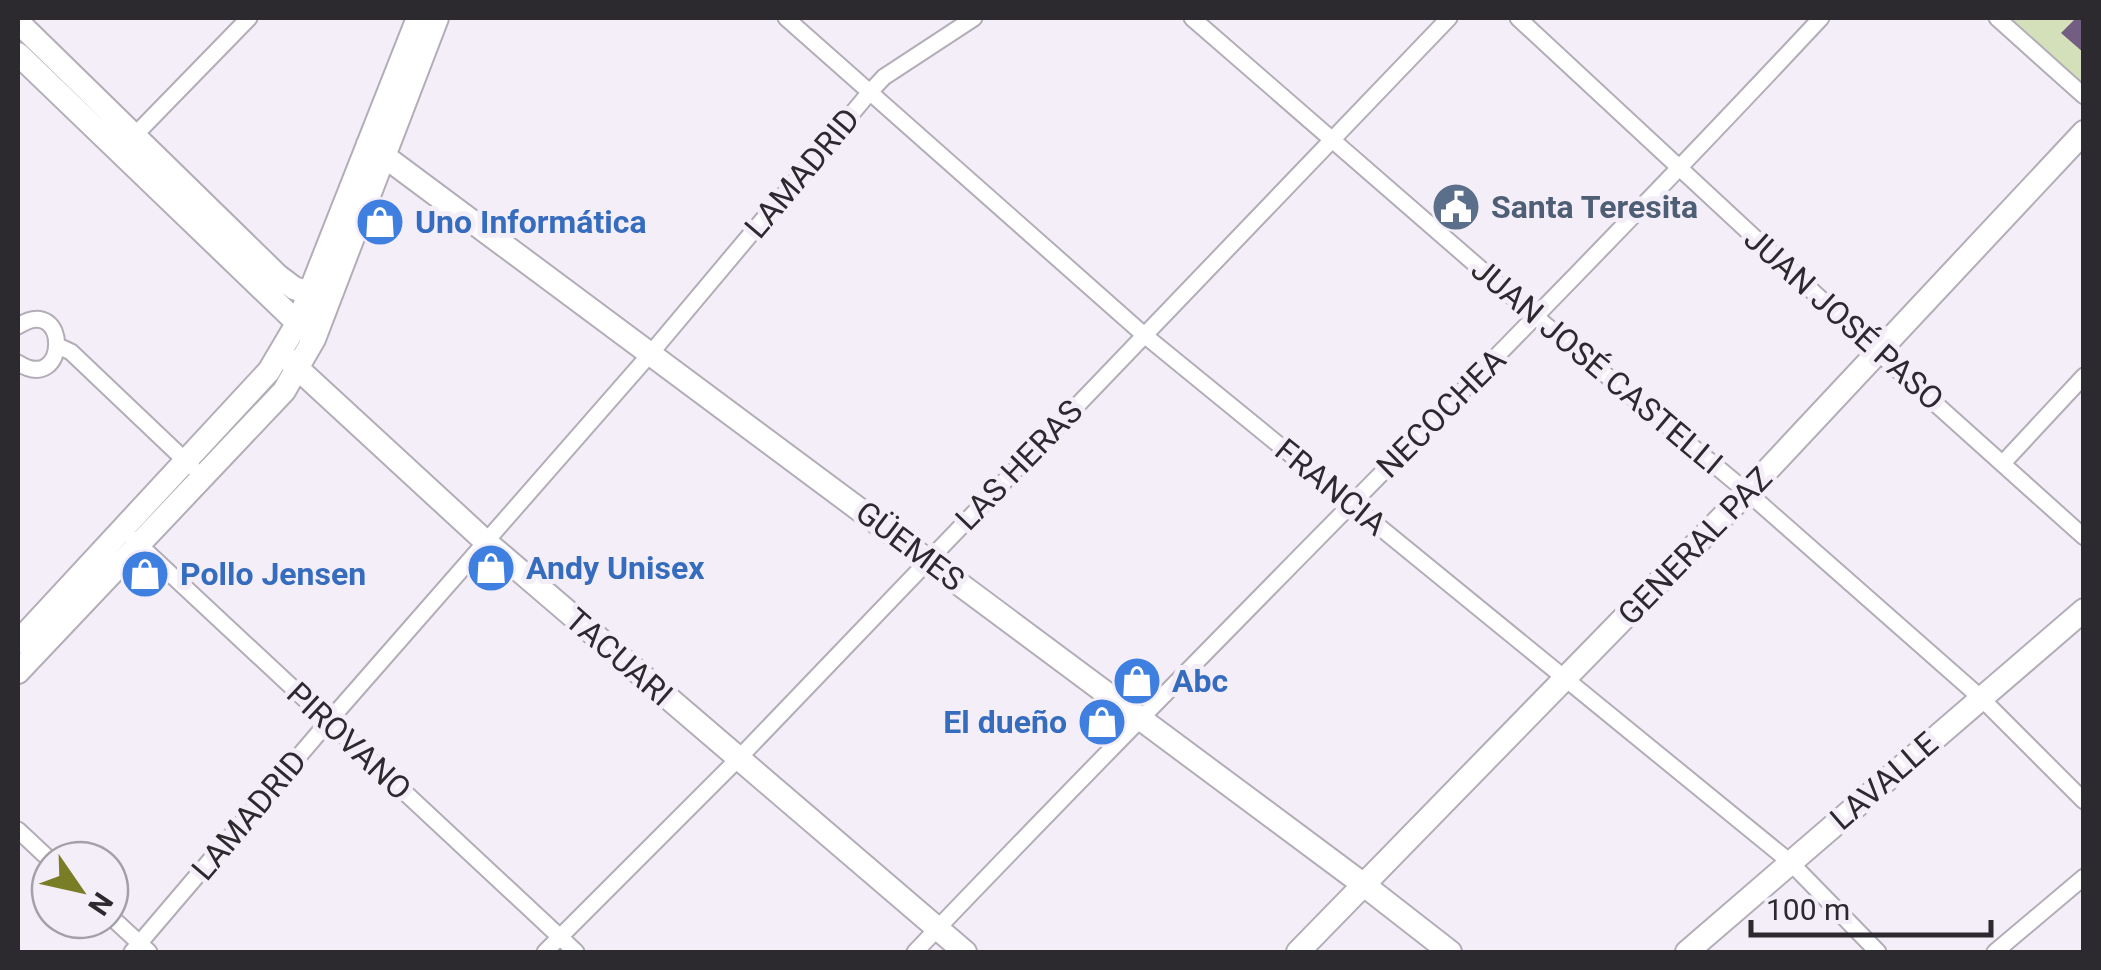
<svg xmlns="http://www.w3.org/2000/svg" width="2101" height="970" font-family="Roboto,sans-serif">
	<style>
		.green { fill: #d4e0b9 }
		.building { fill: #745d82 }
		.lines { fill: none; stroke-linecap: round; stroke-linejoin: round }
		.street-casing { stroke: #b3adb8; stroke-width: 19 }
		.secondary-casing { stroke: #b3adb8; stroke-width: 26 }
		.street { stroke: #fff; stroke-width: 15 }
		.secondary { stroke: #fff; stroke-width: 22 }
		.labels { text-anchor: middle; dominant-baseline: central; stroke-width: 10; stroke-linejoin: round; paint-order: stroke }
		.street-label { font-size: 32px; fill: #2c2a2e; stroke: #f4eef9 }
		.service-label { font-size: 32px; font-weight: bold; fill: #4e5e75; stroke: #f4eef9; text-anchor: start }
		.shop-label { font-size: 32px; font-weight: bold; fill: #366cbe; stroke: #f4eef9; text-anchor: start }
	</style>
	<rect width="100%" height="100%" fill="#f4eef9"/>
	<path class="green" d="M2006 18H2083V90Z"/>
	<path class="building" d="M2076 18H2084V53L2061 33Z"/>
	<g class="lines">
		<g class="street-casing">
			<path id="street" d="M786 18 1143 334 1790 862 1878 952
				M1192 18 1536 317 1747 492 1981 698 2084 801
				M1518 18 1879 353 2084 537
				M1997 18 2084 96
				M135 135 249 18
				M18 326C70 293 69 395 18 363
				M58 346 71 352 192 467
				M2003 463 2084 376
				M133 539 576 952
				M18 830 50 860
				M110 916 149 952
				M132 952 328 722 651 353 870 92 884 77 974 18
				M545 952 738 759 1449 18
				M915 952C1214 638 1525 335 1821 18
				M1995 952 2084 877"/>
		</g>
		<g class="secondary-casing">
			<path id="secondary" d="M18 22 278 276 294 288 320 297
				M18 54 307 332
				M368 144 1364 885 1450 952
				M282 354 485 541 965 952
				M18 642 269 371 298 322 418 18
				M18 672 284 391 314 339 437 18
				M1298 952 1747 492 2084 132
				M1687 952 2084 610"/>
		</g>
		<use href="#street" class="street"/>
		<use href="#secondary" class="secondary"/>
	</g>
	<defs>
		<g id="civic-disc" transform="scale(2.5)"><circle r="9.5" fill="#5c6f8a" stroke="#f4eef9"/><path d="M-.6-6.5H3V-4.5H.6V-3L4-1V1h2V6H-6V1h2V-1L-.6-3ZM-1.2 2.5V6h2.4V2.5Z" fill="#fff"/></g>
		<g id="shop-disc" transform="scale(2.5)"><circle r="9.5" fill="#3f7fe0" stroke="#f4eef9"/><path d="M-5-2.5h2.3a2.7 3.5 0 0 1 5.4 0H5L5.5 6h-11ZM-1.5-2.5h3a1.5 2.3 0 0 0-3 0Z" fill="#fff"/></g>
	</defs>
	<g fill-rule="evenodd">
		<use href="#civic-disc" x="1456" y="207"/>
		<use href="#shop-disc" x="380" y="222"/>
		<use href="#shop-disc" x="491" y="568"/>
		<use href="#shop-disc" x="145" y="574"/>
		<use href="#shop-disc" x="1137" y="681"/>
		<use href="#shop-disc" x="1102" y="722"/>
	</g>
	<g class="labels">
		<g class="street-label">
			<text transform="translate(802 173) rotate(-50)">LAMADRID</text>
			<text transform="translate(1844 319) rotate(42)">JUAN JOSÉ PASO</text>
			<text transform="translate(1597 366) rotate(40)">JUAN JOSÉ CASTELLI</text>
			<text transform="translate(1441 413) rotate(-45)">NECOCHEA</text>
			<text transform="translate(1019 465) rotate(-46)">LAS HERAS</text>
			<text transform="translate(1331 487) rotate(39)">FRANCIA</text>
			<text transform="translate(910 546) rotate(37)">GÜEMES</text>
			<text transform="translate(1695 546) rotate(-46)">GENERAL PAZ</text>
			<text transform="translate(619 657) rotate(41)">TACUARI</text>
			<text transform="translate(349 741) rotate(43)">PIROVANO</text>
			<text transform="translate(1884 781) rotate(-41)">LAVALLE</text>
			<text transform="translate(249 815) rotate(-50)">LAMADRID</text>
		</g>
		<g class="service-label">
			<text x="1491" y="207">Santa Teresita</text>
		</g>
		<g class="shop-label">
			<text x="415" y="222">Uno Informática</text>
			<text x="526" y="568">Andy Unisex</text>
			<text x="180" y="574">Pollo Jensen</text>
			<text x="1172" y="681">Abc</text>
			<text x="1067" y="722" text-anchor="end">El dueño</text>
		</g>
	</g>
	<rect width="2101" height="970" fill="none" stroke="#2c2a2e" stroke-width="40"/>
	<g transform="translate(80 890) rotate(124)"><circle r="48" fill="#f4eef9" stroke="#a4a0a8" stroke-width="2.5"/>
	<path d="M0-8L18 38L0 25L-18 38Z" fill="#797d26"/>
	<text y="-15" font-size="28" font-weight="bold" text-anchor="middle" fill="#2c2a2e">N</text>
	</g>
	<path d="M1751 920v15h240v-15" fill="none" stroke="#2c2a2e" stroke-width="5"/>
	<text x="1766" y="920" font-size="30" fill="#2c2a2e" stroke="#f4eef9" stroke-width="8" paint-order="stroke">100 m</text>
</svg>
